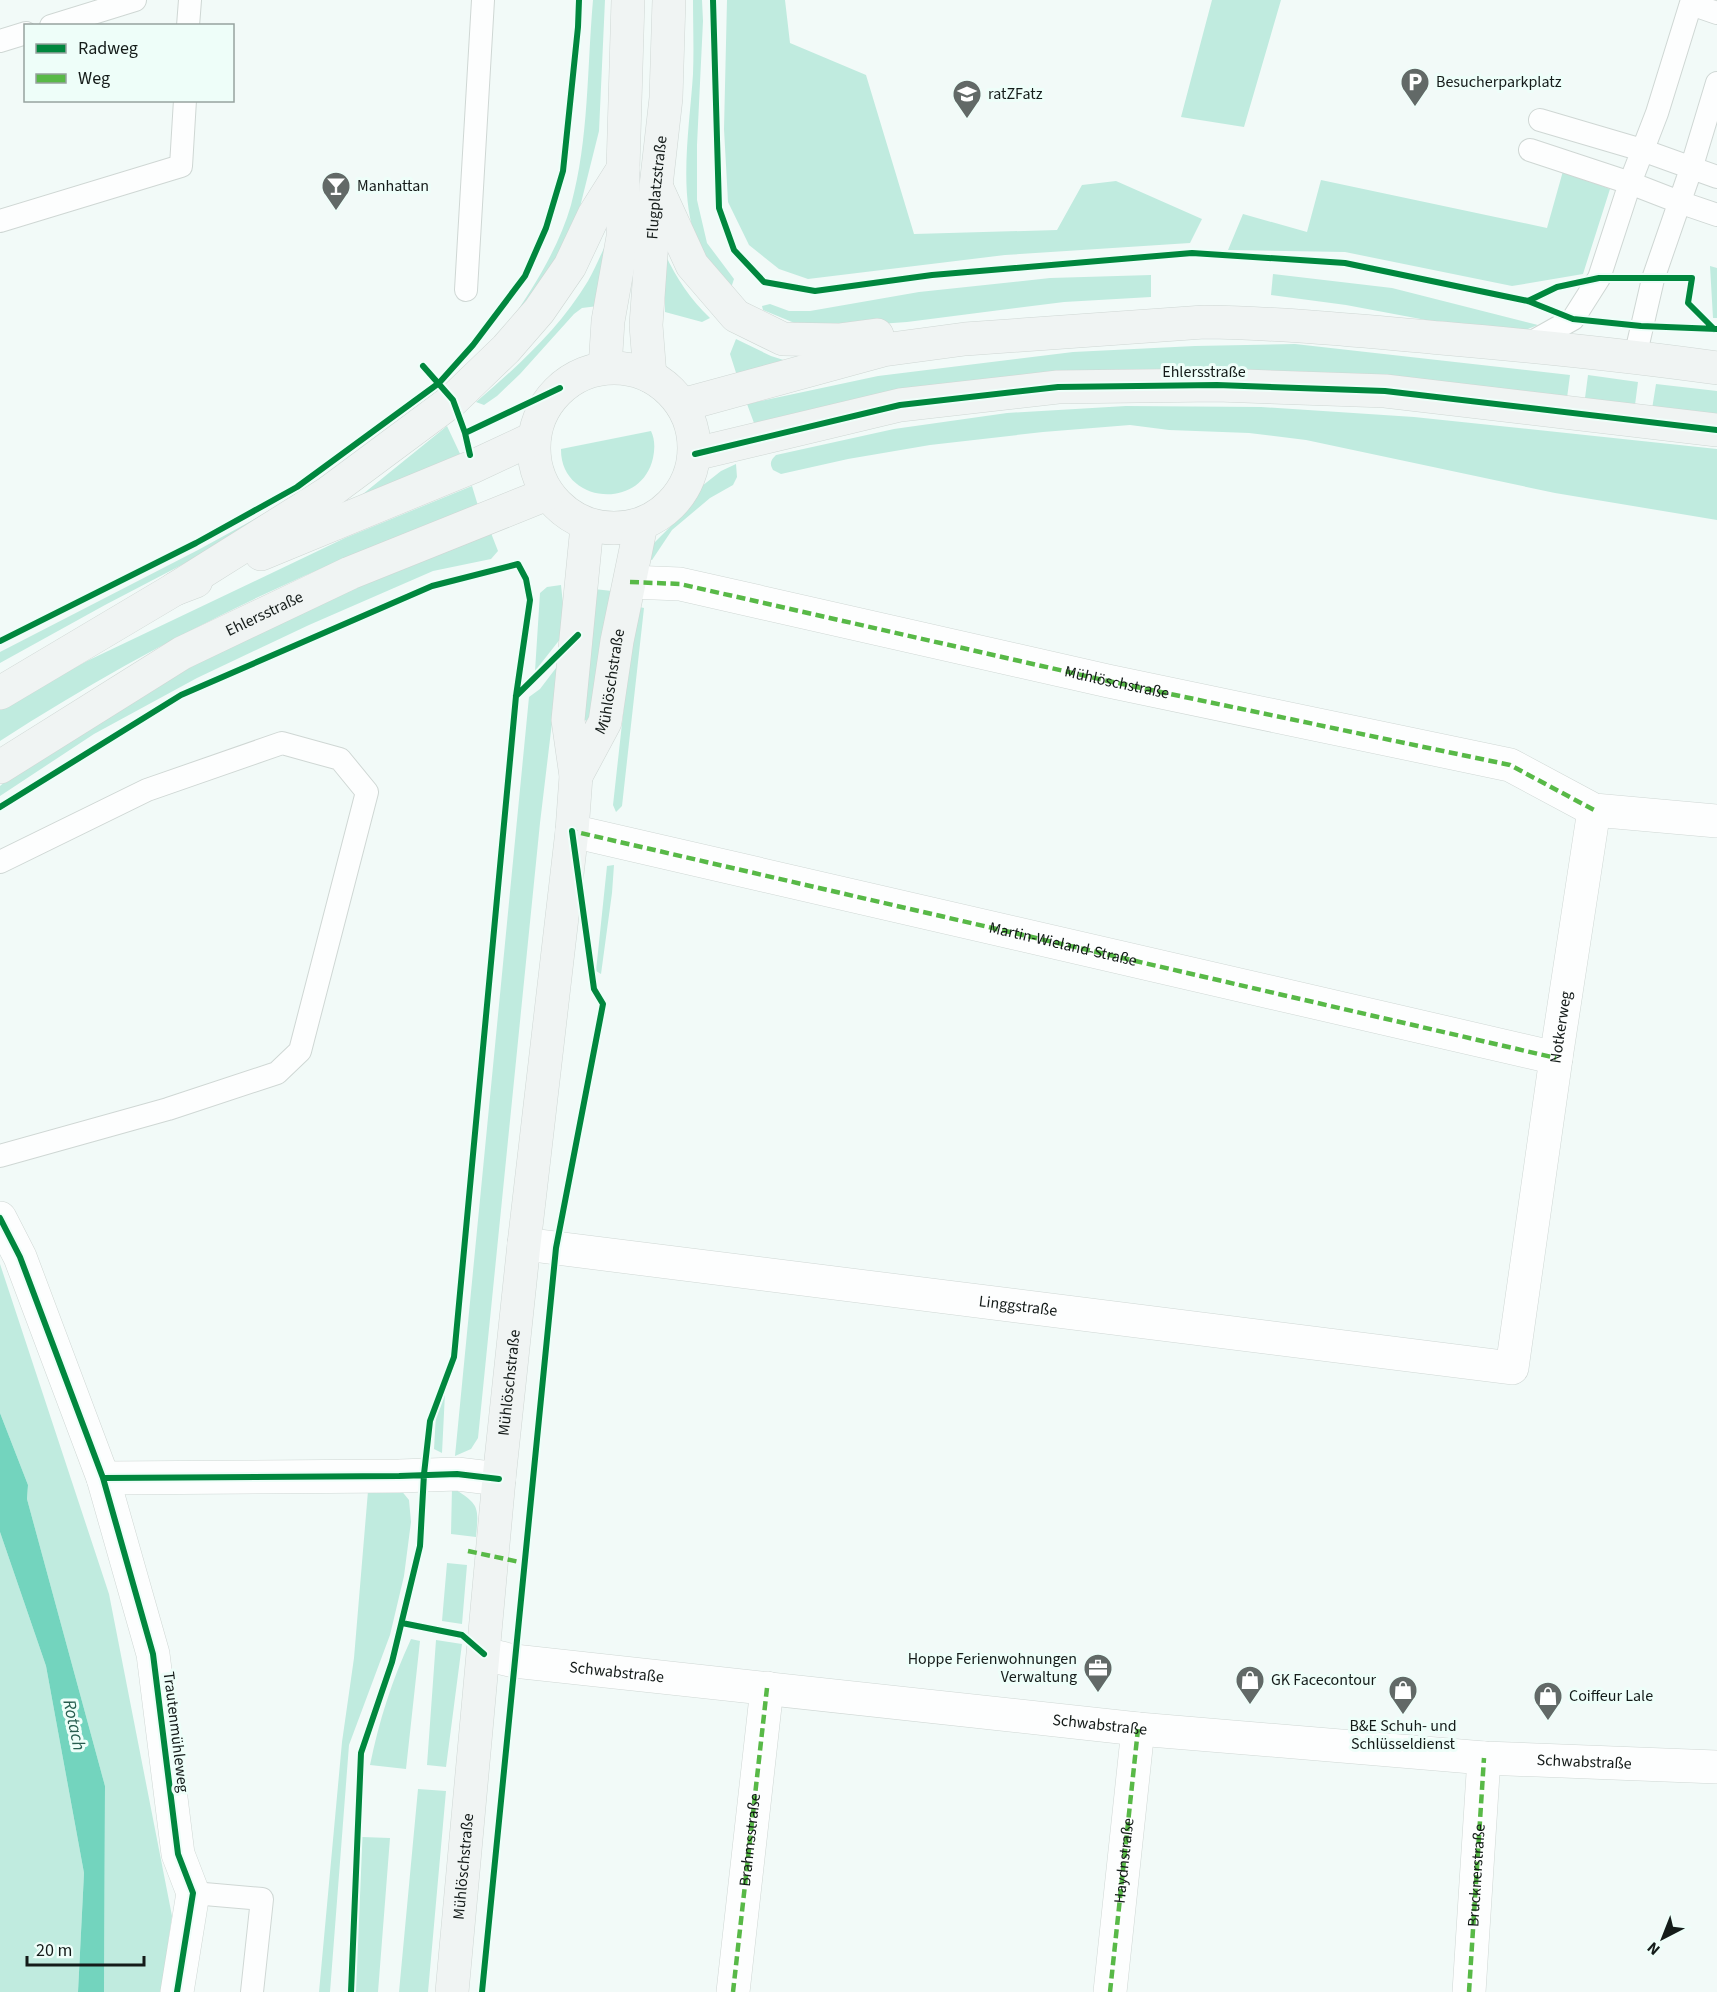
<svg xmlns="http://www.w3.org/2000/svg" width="1717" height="1992" font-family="'Source Sans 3',sans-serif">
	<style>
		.green { fill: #c0ebdf }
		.water { fill: #73d4be }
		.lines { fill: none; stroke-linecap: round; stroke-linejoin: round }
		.lane-casing { stroke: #cfd7d4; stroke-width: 24 }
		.street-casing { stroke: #cfd7d4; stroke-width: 34 }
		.secondary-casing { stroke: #cfd7d4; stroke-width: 34 }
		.lane { stroke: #fdfefe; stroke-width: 22 }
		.street { stroke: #fdfefe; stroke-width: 33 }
		.secondary { stroke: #f0f4f3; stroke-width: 33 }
		.quiet { stroke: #58b947; stroke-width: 4.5; stroke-dasharray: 9 4.5; stroke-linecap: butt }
		.cycleway-casing { stroke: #eefef9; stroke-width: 10 }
		.cycleway { stroke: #00873e; stroke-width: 6 }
		.labels { text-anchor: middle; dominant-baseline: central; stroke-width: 6; stroke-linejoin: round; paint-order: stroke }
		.poi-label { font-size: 16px; fill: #141b19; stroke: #eefef9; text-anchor: start }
		.street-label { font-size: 16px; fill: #141b19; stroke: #eefef9 }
		.water-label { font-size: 18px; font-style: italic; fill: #275d4f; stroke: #eefef9 }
	</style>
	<rect width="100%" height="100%" fill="#f2faf8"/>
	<path class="green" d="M593 0H605L599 131 577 219 538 295 509 323C534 287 559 247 571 205 589 139 587 68 593 0Z
		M693 0H702L703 21 697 145V200L707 243 734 279 731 288C719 274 706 260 698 243 677 197 690 124 693 74 694 49 693 25 693 0Z
		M727 0H785L790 43 866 75 914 234 1057 230 1082 185 1116 181 1202 219 1190 243 1005 255 808 279 779 269 749 245 728 202 724 129Z
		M1212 0H1281L1244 127 1181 117Z
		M1563 171 1610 189 1583 274 1512 286 1345 252 1228 250 1243 214 1307 232 1321 180 1547 228Z
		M606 244 598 306 582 308 574 314 520 374 497 396 484 405 476 402C517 367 560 328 588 281 595 269 600 256 606 244Z
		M665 254C677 279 690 299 710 318L702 322 665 312Z
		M1710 266 1717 268V318H1713Z
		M1273 274 1392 288 1538 325 1518 333 1490 332 1346 305 1271 295Z
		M1151 275V297L1064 302 907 322 809 329 763 310 762 306 770 304 789 311H810L919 292 1050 278Z
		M736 339 771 356 793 363 738 379 730 354Z
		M1295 344 1570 375 1567 398 876 397 754 423 747 404 878 376 1073 352 1195 346Z
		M1588 375 1638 382 1635 405 1585 398Z
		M1656 384 1717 391V415L1652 409Z
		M421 403H430L367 453 296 501 239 535 105 605 0 663V652L198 550 291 499 353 456Z
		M1126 406 1261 407 1414 417 1717 449V520L1555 493 1306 440 1249 433 1169 430 1130 425 1043 432 930 445 848 459 781 474 773 470C769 463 771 460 776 455L894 429 1007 413Z
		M447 426 462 458 358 498Z
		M651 431C655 439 655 449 653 458 641 512 560 503 561 449Z
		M736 464 737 477 733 485 710 498 672 530 652 560 645 558 654 543 683 514 702 486 721 471Z
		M472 486 479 509C421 531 361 551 304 576 199 623 97 678 0 741V709L87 661 345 538Z
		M491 533 498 551 491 559 433 571 309 625 197 678 94 734 0 796V786L22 767 208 657 309 609 393 572Z
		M561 585 563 604 561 638 535 671 540 593 547 587Z
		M594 589 612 591 591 719 587 721 579 717Z
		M635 606 644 608 622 806 616 812 613 805Z
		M559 664 540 823 478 1438 471 1449 455 1456 529 697 540 689Z
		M614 865 612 893 601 974 596 971 607 866Z
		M0 1264 109 1594 172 1916 161 1992H104L105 1786 27 1499 28 1485 0 1413Z
		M445 1393 442 1453 434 1449 436 1414Z
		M452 1487C479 1505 479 1505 476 1537L451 1534Z
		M400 1489 409 1500 411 1522 404 1576 390 1635 349 1745 330 1992H319L342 1742 354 1658 368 1491Z
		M0 1532 46 1666 84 1873 78 1992H0Z
		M447 1563 467 1565 462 1624 442 1621Z
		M411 1639 420 1641 406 1769 370 1765C379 1721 392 1680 411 1639Z
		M436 1640 462 1644 446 1767 427 1765Z
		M418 1789 446 1791 428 1992H399Z
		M362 1837 390 1838 378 1992H353Z"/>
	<path class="water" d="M0 1413 28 1485 27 1499 105 1786 104 1992H78L84 1873 46 1666 0 1532Z"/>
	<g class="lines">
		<g class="lane-casing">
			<path id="lane" d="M1691 4 1717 13
				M51 26 135 0
				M188 26 190 0
				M0 41 26 33
				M1540 120 1642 150 1717 177
				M1530 150 1630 183 1679 202 1717 215
				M0 221 181 166 185 100
				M466 290 483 0
				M1525 346 1573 319 1599 278 1630 183 1657 113 1692 0
				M1635 357 1653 279 1691 169 1717 83
				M0 862 147 790 282 743 340 759 367 792 300 1051 277 1073 168 1109 0 1156
				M193 1893 262 1899 252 1992"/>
		</g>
		<g class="street-casing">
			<g id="street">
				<path d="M630 582 680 584 1108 681 1510 765 1594 810 1717 821"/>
				<path d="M572 831 1556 1058"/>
				<path d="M0 1218 20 1257 103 1478 153 1654 178 1854 193 1893 177 1992"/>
				<path id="s1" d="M524 1244 1512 1368 1556 1058 1594 810"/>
				<path d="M103 1478 399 1476 457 1474 499 1479"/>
				<path id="s2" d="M484 1654 514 1661 1138 1729 1484 1758 1717 1767"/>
				<path id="s3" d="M733 1992 767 1688"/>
				<path id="s4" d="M1110 1992 1138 1729"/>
				<path d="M1469 1992 1484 1758"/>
			</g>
		</g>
		<g class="secondary-casing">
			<g id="secondary">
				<path d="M656 186 692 265 736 316 783 339 839 340 877 335"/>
				<circle cx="614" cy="448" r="80"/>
				<path d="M605 368 608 321 623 237V169L628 0"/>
				<path id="s5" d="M650 376 646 325 656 186 666 98 669 0"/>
				<path d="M682 405 883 350 965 339 1204 322C1283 323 1362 331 1441 338 1533 346 1625 355 1717 368"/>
				<path d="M695 454 900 405 1058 387 1217 385 1385 391 1717 430"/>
				<path d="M261 554 472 467 534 438"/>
				<path d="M175 589 328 493 453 400 506 349 539 311 570 266 594 215 623 169"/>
				<path d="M0 693 175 589 196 581"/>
				<path id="s6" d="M0 767 182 653 350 573 547 494"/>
				<path id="s7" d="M576 776 605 722 617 641 641 525"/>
				<path id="s8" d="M452 1992 499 1479 524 1244 572 831 576 776 568 720 587 526"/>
			</g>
		</g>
		<use href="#lane" class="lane"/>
		<use href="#street" class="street"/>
		<use href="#secondary" class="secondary"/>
		<g class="quiet">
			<path id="s9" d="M630 582 680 584 1108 681 1510 765 1594 810"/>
			<path id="s10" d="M573 835 572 831 1556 1058"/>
			<path d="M468 1551 524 1563"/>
			<path d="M733 1992 767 1688"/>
			<path d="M1110 1992 1138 1729"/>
			<path id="s11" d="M1469 1992 1484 1758"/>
		</g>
		<g class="cycleway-casing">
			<path id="cycleway" d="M713 0 719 208 734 250 764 282 815 291 932 275 1192 253 1345 263 1528 301 1573 319 1641 326 1717 329
				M1528 301 1557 287 1599 278H1692L1688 303 1714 329
				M423 366 453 400 465 433 470 455
				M465 433 560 388
				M695 454 900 405 1058 387 1217 385 1385 391 1717 430
				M0 641 196 543 297 487 439 383 473 345 525 276 546 228 563 171 578 27 579 0
				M516 696 578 635
				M0 807 181 695 432 586 518 564 526 579 530 600 516 696 454 1357 430 1421 424 1474 420 1546 392 1662 361 1753 351 1992
				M0 1218 20 1257 103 1478 153 1654 178 1854 193 1893 177 1992
				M103 1478 399 1476 457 1474 499 1479
				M402 1623 462 1635 484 1654
				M482 1992 556 1248 603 1004 594 989 572 831"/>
		</g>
		<use href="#cycleway" class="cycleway"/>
	</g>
	<defs>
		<g id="parking-pin" transform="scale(1.5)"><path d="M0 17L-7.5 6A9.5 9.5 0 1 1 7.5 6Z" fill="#626967" stroke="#eefef9"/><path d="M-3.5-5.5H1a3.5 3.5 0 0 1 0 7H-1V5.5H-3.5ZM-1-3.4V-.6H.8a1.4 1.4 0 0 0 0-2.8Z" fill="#fff"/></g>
		<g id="school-pin" transform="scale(1.5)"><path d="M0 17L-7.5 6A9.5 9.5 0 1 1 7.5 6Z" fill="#626967" stroke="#eefef9"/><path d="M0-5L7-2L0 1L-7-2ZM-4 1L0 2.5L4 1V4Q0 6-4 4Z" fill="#fff"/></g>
		<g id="bar-pin" transform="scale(1.5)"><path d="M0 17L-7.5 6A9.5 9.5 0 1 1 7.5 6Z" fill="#626967" stroke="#eefef9"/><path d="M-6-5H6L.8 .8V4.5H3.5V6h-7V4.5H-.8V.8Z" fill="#fff"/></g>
		<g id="office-pin" transform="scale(1.5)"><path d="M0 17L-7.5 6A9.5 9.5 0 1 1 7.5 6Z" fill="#626967" stroke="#eefef9"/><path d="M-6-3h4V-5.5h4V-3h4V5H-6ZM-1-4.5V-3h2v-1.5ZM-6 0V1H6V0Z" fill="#fff"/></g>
		<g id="shop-pin" transform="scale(1.5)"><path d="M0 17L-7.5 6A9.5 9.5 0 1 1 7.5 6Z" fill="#626967" stroke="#eefef9"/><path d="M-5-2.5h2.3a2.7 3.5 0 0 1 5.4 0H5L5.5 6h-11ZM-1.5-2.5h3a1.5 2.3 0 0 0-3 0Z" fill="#fff"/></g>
	</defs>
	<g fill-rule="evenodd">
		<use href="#parking-pin" x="1415" y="82"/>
		<use href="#school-pin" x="967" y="94"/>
		<use href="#bar-pin" x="336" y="186"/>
		<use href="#office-pin" x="1098" y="1668"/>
		<use href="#shop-pin" x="1250" y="1680"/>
		<use href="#shop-pin" x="1403" y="1690"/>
		<use href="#shop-pin" x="1548" y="1696"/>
	</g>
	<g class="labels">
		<g class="poi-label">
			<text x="1436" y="82">Besucherparkplatz</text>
			<text x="988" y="94">ratZFatz</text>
			<text x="357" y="186">Manhattan</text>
			<text x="1077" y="1659" text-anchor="end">Hoppe Ferienwohnungen<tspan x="1077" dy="18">Verwaltung</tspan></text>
			<text x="1271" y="1680">GK Facecontour</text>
			<text x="1569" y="1696">Coiffeur Lale</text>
			<text x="1403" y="1726" text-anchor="middle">B&amp;E Schuh- und<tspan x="1403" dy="18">Schlüsseldienst</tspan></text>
		</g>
		<g class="street-label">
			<text stroke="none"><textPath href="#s5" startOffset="189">Flugplatzstraße</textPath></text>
			<text x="1204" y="372">Ehlersstraße</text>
			<text stroke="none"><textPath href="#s6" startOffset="306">Ehlersstraße</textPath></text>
			<text stroke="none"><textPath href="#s7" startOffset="102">Mühlöschstraße</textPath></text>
			<text stroke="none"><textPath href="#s9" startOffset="498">Mühlöschstraße</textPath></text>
			<text stroke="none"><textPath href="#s10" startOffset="508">Martin-Wieland-Straße</textPath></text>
			<text stroke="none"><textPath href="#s1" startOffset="1340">Notkerweg</textPath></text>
			<text stroke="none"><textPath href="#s1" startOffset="498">Linggstraße</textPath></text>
			<text stroke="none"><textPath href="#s8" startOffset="612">Mühlöschstraße</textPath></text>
			<text stroke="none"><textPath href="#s2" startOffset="134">Schwabstraße</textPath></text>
			<text stroke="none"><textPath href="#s2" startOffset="620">Schwabstraße</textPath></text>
			<text transform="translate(176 1732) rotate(83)">Trautenmühleweg</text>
			<text stroke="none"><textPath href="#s2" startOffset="1106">Schwabstraße</textPath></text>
			<text stroke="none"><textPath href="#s3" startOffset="153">Brahmsstraße</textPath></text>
			<text stroke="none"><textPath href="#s4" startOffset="132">Haydnstraße</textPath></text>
			<text stroke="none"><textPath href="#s8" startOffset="126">Mühlöschstraße</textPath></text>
			<text stroke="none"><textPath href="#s11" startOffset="117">Brucknerstraße</textPath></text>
		</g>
		<g class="water-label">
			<text transform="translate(74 1725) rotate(78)">Rotach</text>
		</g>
	</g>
	<rect x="24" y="24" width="210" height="78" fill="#eefef9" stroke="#97a39f" stroke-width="1.5"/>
	<rect x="36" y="44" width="30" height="9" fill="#00873e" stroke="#97a39f" stroke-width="1.5"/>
	<text x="78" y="54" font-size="18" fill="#141b19">Radweg</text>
	<rect x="36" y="74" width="30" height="9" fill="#58b947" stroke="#97a39f" stroke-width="1.5"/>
	<text x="78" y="84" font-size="18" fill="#141b19">Weg</text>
	<g transform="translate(1663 1938) rotate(222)" stroke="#eefef9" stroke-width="4.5" paint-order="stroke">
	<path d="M0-4.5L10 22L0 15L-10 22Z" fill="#141b19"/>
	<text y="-9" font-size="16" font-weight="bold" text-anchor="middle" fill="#141b19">N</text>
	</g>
	<path d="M27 1956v9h117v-9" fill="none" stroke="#141b19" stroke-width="3"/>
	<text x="36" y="1956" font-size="18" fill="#141b19" stroke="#eefef9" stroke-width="4.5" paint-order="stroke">20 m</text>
</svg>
